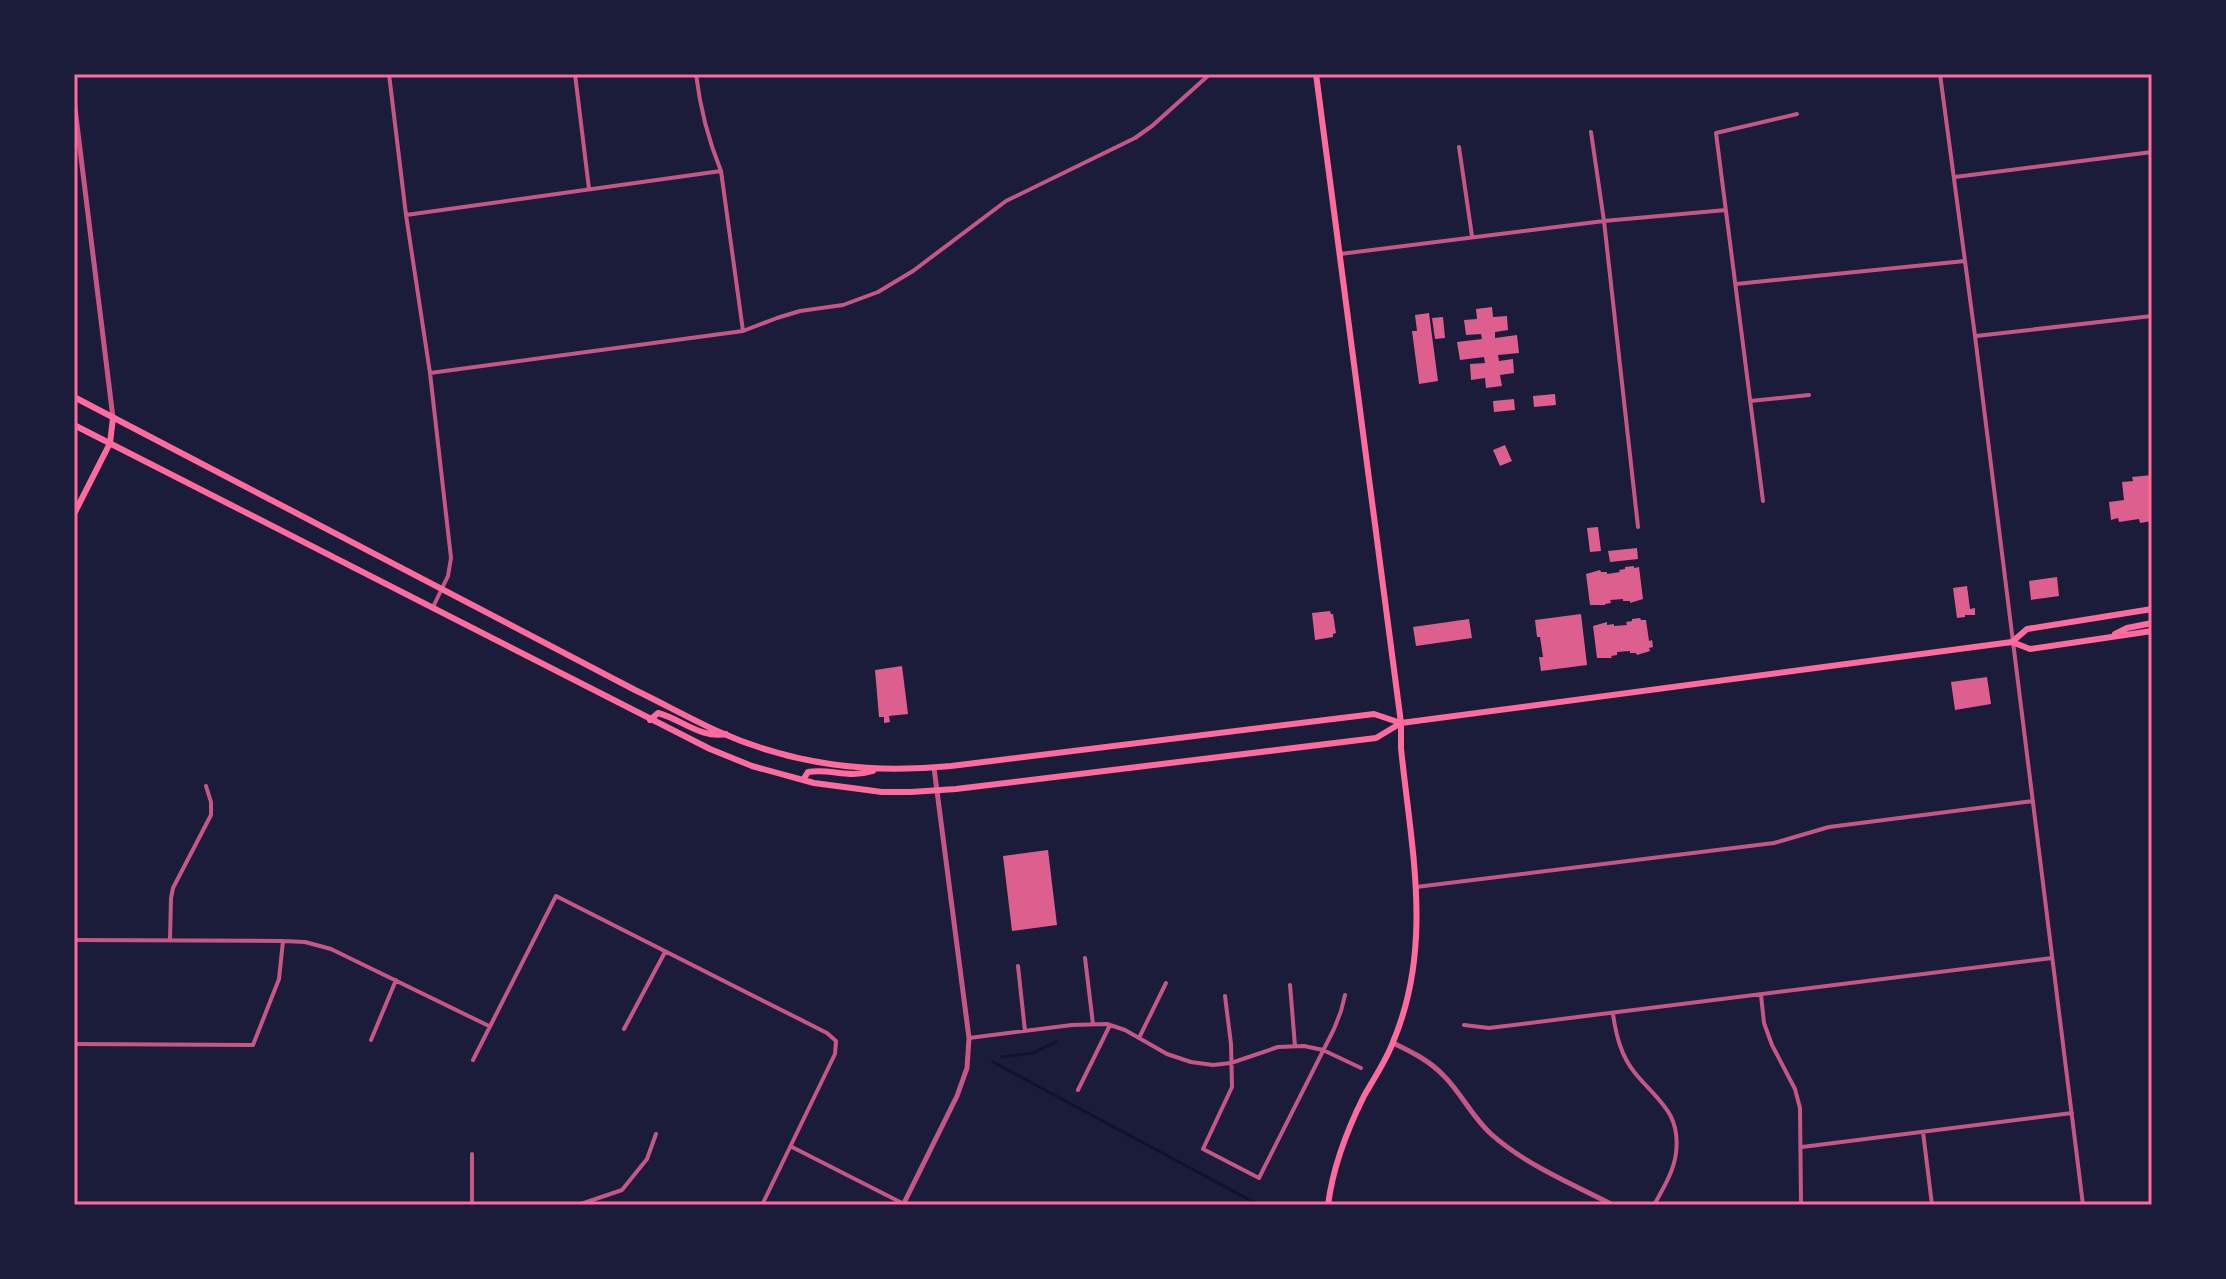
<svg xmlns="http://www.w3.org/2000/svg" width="2226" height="1279" font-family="'Space Grotesk',sans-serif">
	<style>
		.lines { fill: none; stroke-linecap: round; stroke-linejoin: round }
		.stream { stroke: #12122b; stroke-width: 3 }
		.building { fill: #dd5f8e }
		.minor { stroke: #c65784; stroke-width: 4 }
		.tertiary { stroke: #c65784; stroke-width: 5 }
		.secondary { stroke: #ff6b9d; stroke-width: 6 }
		.primary { stroke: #ff6b9d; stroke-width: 6 }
		.neatline { fill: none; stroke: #ff6b9d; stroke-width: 3 }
	</style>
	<rect width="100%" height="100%" fill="#1b1b3a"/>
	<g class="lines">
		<path class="stream" d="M1002 1057 1033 1053 1056 1042
			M993 1062 1259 1205"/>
	</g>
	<path class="building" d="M1492 307 1493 317 1507 316 1508 330 1495 332V338L1517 335 1519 353 1498 355 1499 361 1513 359 1514 373 1500 375 1502 386 1486 388 1485 378 1471 380 1470 364 1485 363 1484 357 1460 360 1457 342 1482 339 1481 334 1466 335 1464 320 1477 319 1476 309Z
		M1429 313 1438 381 1419 384 1412 331H1417L1415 315Z
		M1443 317 1445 338 1435 339 1432 318Z
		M1555 394 1556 405 1534 407 1533 396Z
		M1514 399 1515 410 1494 412 1493 401Z
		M1505 445 1512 461 1500 466 1493 450Z
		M2152 475V521L2140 523 2139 519 2119 522 2118 518 2111 520 2109 502 2124 500 2122 482 2133 481 2132 477Z
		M1598 527 1601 551 1590 552 1587 528Z
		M1637 548 1638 559 1610 562 1608 551Z
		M1634 566V568L1639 567 1643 599 1630 603V601H1623V599L1610 600 1611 603 1605 604V605H1590L1586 574 1600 570 1601 572H1607V574L1620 572 1619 570 1625 569V567Z
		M2057 577 2059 596 2031 600 2029 581Z
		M1967 586 1970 609 1975 608V615H1965V617L1957 618 1953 588Z
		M1330 611 1331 614H1333L1336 633 1333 634V637L1315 640 1312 613Z
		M1581 614 1587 665 1541 671 1539 657H1543L1540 637H1537L1535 620Z
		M1640 618 1641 620H1646L1649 641 1652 640 1653 647 1649 648 1650 651 1637 655 1636 653H1630V651L1617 652V655L1611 656 1612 658H1597L1593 626 1607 622V625L1614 624V626L1627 625 1626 622 1632 621V619Z
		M1469 619 1472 638 1416 646 1413 627Z
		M902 666 908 714 889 716 890 722 884 723V717H879L875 670Z
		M1987 677 1991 704 1955 710 1951 682Z
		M1048 850 1057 925 1012 931 1003 856Z"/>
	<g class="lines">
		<path class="minor" d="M389 74 406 215 430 373 451 558 448 576 433 607
			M575 74 589 189
			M696 74C700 108 708 139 721 171L743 331
			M1940 74 1975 336 2083 1205
			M1591 132 1604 221 1638 527
			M1459 147 1472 236
			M1955 177 2152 152
			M406 215 721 171
			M1340 254 1604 221 1726 210
			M1736 284 1965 261
			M1976 336 2152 316
			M430 373 743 331 777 318 800 311 843 305 878 292 913 271 1006 201 1135 138 1152 126 1210 74
			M1750 401 1809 395
			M1763 501 1716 133 1797 114
			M1416 887 1774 843 1829 827 2033 801
			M170 939 171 898 173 888 211 815V802L206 786
			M74 940 283 941 305 942 331 949 489 1026
			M1085 958 1093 1024
			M1018 966 1025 1031
			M1290 985 1295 1046
			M1761 995 1764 1023 1772 1045 1795 1089 1800 1108 1801 1205
			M1225 996 1231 1044 1232 1087 1203 1149 1259 1178 1334 1029 1341 1011 1345 995
			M1613 1014C1616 1035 1621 1056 1635 1073 1657 1100 1681 1112 1676 1153 1674 1171 1663 1189 1654 1205
			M1464 1025 1489 1028 2052 958
			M624 1029 665 952
			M969 1038 1072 1025 1107 1024 1125 1030 1167 1054 1191 1062 1213 1065 1231 1063 1278 1047 1304 1046 1323 1050 1361 1068
			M1139 1038 1166 983
			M371 1040 396 980
			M74 1044 253 1045 279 979 283 941
			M473 1060 556 896 827 1033 836 1041 835 1054 762 1205
			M1078 1090 1110 1025
			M1923 1132 1932 1205
			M792 1147 904 1204
			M1802 1147 2072 1113
			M472 1154V1205
			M578 1205 622 1190 647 1159 656 1134"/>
		<path class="tertiary" d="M74 100 113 418
			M1393 1043C1412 1052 1430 1061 1444 1076 1462 1094 1472 1117 1491 1134 1526 1165 1572 1184 1613 1205
			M903 1205 957 1096 967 1068 969 1038 934 768"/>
		<path class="secondary" d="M1316 74 1401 723V748C1411 848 1434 945 1393 1042 1386 1061 1374 1078 1364 1096 1347 1130 1333 1166 1328 1205
			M74 514 110 443 113 418"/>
		<path class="primary" d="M74 397 635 690C662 703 689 718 717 731 793 765 869 774 951 766L1374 714 1401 723 2012 642 2030 649 2152 631
			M74 425 710 749 752 766 814 783 882 792H911L956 789 1376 738 1401 723
			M2115 634 2127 628 2152 623
			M2012 642 2027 629 2152 609
			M650 720 658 713C681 719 701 739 726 734
			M803 780 808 772C831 768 847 779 873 771"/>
	</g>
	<rect width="2226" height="1279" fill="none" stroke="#1b1b3a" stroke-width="152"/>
	<rect x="76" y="76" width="2074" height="1127" class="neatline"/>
</svg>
